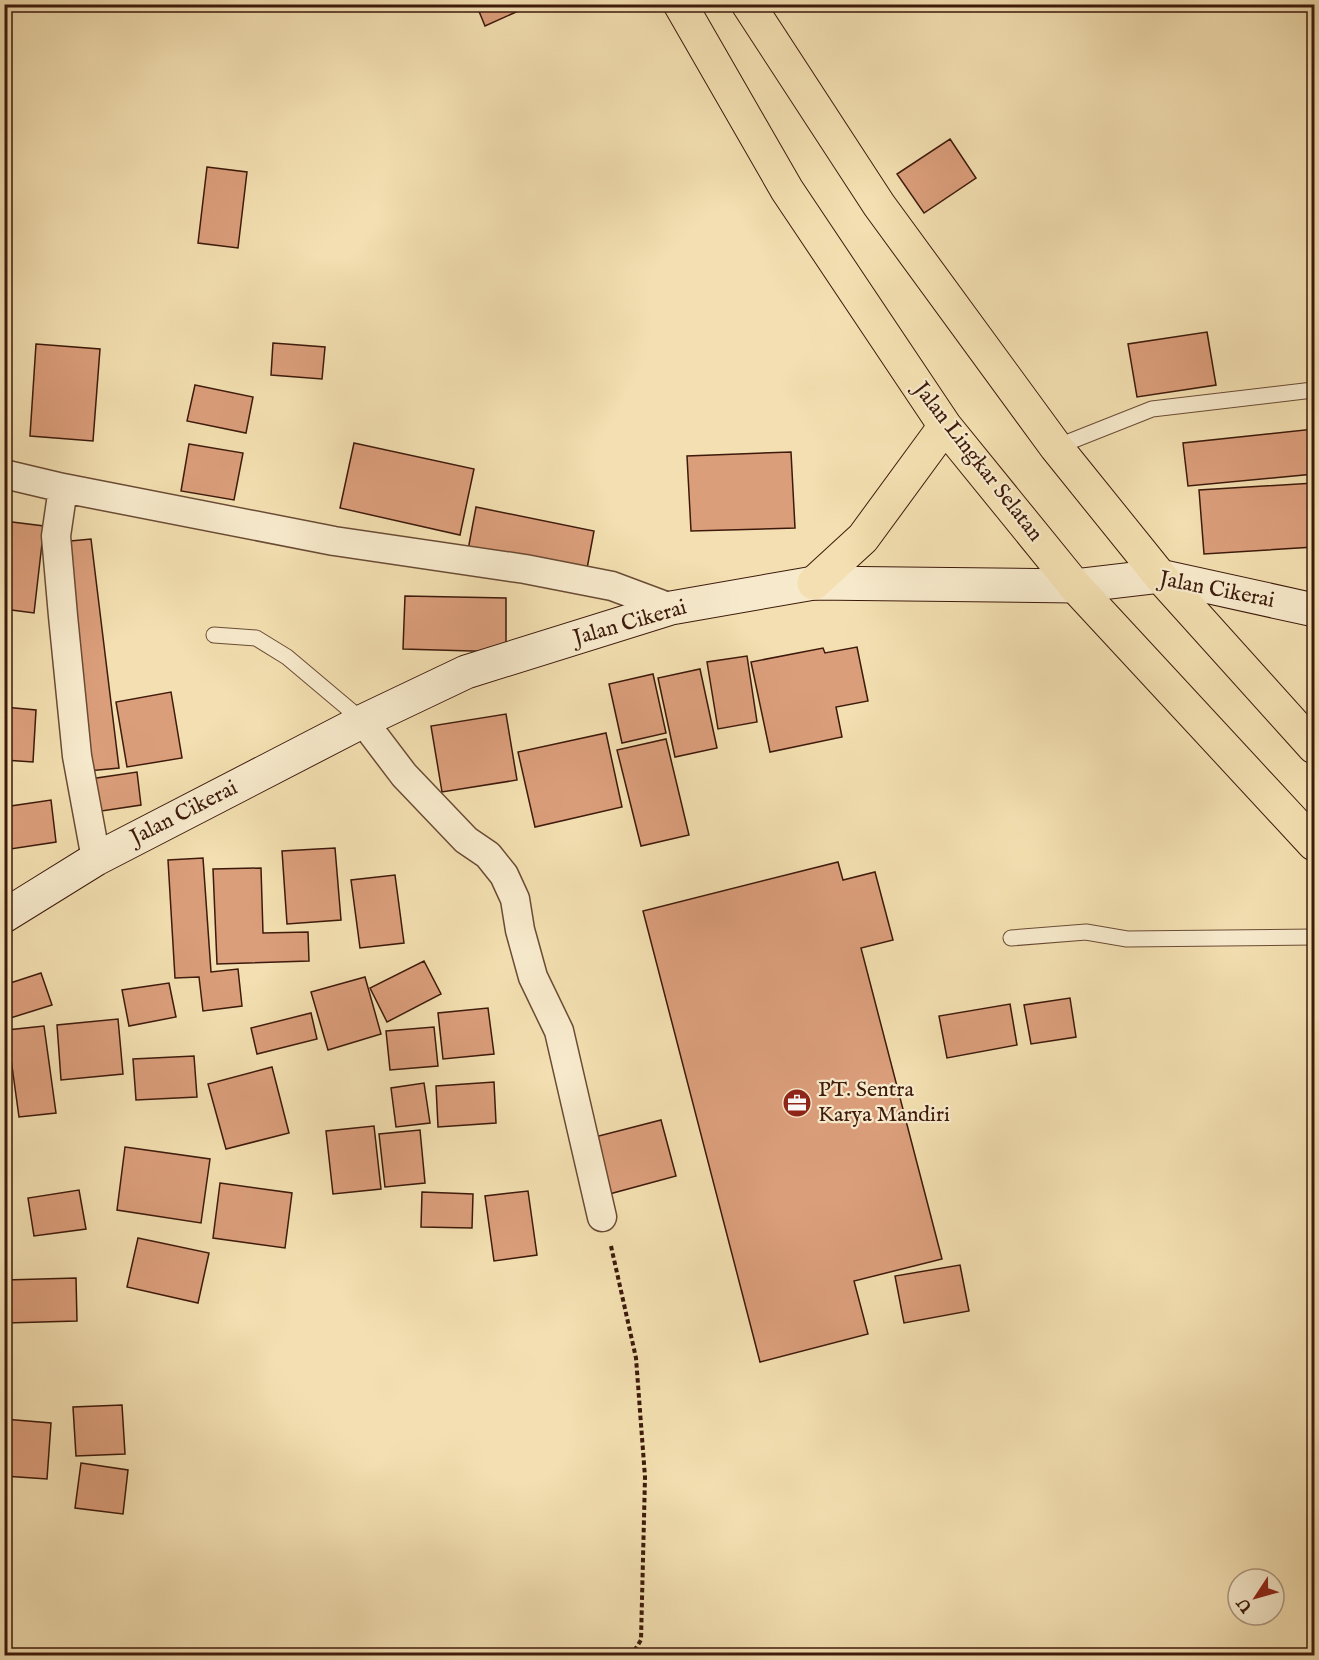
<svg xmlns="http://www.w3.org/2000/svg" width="1319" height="1660" font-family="'IM FELL English',serif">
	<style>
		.building { fill: #db9e7b; stroke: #3d1a0b; stroke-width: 1.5 }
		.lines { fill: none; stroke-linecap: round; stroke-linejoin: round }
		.lane-casing { stroke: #6a4b34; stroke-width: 17 }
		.street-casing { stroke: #6a4b34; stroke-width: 31 }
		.secondary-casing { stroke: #3d1a0b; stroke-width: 35 }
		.highway-casing { stroke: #3d1a0b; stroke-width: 35 }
		.path { stroke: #3d1a0b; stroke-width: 4; stroke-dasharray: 4.5 3; stroke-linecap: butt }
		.lane { stroke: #f7eacc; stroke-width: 15 }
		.street { stroke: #f7eacc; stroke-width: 28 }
		.secondary { stroke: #f7eacc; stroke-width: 33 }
		.highway { stroke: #f3dfb1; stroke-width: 33 }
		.labels { text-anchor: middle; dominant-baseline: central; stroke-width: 4.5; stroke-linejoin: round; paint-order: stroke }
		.street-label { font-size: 22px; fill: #3d1a0b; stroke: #f7eacc }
		.poi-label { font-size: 22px; fill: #3d1a0b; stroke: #f7eacc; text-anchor: start }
	</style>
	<rect width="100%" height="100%" fill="#f3dfb1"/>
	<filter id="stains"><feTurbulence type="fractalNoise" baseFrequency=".00333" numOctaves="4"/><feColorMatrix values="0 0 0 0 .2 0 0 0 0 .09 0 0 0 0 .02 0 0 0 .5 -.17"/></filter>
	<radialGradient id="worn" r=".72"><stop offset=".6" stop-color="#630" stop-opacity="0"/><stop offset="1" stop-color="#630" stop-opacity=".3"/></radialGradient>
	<path class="building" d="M476 4H534L485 26Z
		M950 139 976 178 924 213 897 174Z
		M207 167 247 172 238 248 198 243Z
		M1207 332 1216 385 1137 397 1128 344Z
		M273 343 325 347 322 379 271 375Z
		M36 344 100 349 93 441 30 436Z
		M195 385 253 397 246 433 187 421Z
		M1314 429V474L1188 486 1183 443Z
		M354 443 474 469 460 535 340 508Z
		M189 444 243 453 234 500 181 491Z
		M791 452 795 528 691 531 687 456Z
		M1314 483V547L1204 554 1199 490Z
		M476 507 594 531 586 574 468 550Z
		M4 521 44 526 34 613 4 609Z
		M91 539 119 768 88 771 60 542Z
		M405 596 506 598V652L403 649Z
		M857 647 868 701 836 707 842 737 770 752 751 662 823 648 825 653Z
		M747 656 757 722 718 729 707 662Z
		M700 669 717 748 675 757 658 678Z
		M653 674 666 733 622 743 609 684Z
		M171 692 182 758 127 767 116 702Z
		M4 707 36 710 33 762 4 760Z
		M506 714 517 780 442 792 431 726Z
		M606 733 622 807 535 827 518 752Z
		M666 739 689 835 641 846 617 750Z
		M137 772 141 805 95 812 90 779Z
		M51 800 56 842 4 850V807Z
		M335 848 341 920 287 924 282 851Z
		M203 858 211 972 238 969 242 1006 203 1011 199 977 175 978 168 860Z
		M838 862 843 880 875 872 893 940 861 948 942 1259 854 1281 868 1334 760 1362 643 911Z
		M261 868 263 933 308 932 309 961 217 964 213 869Z
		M395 875 404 943 360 948 351 880Z
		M424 961 441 994 387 1022 370 988Z
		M41 973 52 1005 4 1020V985Z
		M365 977 381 1034 328 1050 311 992Z
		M169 983 176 1017 129 1026 122 990Z
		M1070 998 1076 1037 1031 1044 1024 1005Z
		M1010 1004 1017 1045 947 1058 939 1016Z
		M488 1008 494 1054 443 1059 438 1013Z
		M311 1013 317 1039 257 1054 251 1028Z
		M118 1019 123 1074 61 1080 57 1025Z
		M44 1026 56 1113 19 1117 7 1030Z
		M434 1027 438 1066 390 1070 386 1031Z
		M194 1056 197 1097 136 1100 133 1059Z
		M272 1067 289 1133 226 1149 208 1084Z
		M494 1082 496 1123 438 1127 436 1086Z
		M424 1083 430 1123 396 1127 391 1088Z
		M661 1120 676 1176 602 1196 587 1139Z
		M374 1126 381 1189 333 1194 326 1131Z
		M420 1130 425 1183 385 1187 379 1134Z
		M125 1147 210 1159 201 1223 117 1210Z
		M220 1183 292 1193 285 1248 213 1238Z
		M79 1190 86 1229 34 1236 28 1198Z
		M528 1191 537 1255 494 1261 485 1196Z
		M422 1192 473 1194 472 1228 421 1227Z
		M138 1238 209 1253 198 1303 127 1287Z
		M960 1265 969 1311 904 1323 895 1276Z
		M76 1278 77 1321 6 1323 5 1280Z
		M122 1405 125 1454 76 1456 73 1407Z
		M4 1419 51 1423 47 1479 4 1476Z
		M81 1463 128 1470 123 1514 75 1508Z"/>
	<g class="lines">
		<g class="lane-casing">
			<path id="lane" d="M1056 447 1152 409 1313 390
				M214 635 256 638 287 657 363 721
				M1011 938 1086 932 1127 939 1314 937"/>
		</g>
		<g class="street-casing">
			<path id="street" d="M4 474 63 488 334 541 525 569 612 586 671 608
				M63 488 56 536 63 616 77 756 96 859
				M363 721 404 775 466 840 488 855 504 875 515 899 520 930 533 977 559 1031 602 1217"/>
		</g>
		<g class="secondary-casing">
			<path id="secondary" d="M4 916 96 859 363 721 466 672 671 608 814 583 1075 586 1160 576 1314 610"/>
		</g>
		<g class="highway-casing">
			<path id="highway" d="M680 4 787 190 945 426 1075 586 1314 844
				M748 4 879 205 1056 447 1160 576 1314 747
				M814 583 863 538 945 426"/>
		</g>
		<path class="path" d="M611 1246 636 1358 645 1477 641 1640 631 1656"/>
		<use href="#lane" class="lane"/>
		<use href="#street" class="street"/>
		<use href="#secondary" class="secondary"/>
		<use href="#highway" class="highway"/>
	</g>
	<defs>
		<g id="office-disc" transform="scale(1.5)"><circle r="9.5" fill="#8f2418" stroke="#f7eacc"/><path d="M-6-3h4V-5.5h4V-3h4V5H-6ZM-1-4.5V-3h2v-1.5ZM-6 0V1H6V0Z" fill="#fff"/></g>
	</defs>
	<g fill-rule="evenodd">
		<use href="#office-disc" x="797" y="1103"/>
	</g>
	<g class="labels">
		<g class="street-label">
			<text transform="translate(978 462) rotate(52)">Jalan Lingkar Selatan</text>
			<text transform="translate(1217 590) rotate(11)">Jalan Cikerai</text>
			<text transform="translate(630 623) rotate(-16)">Jalan Cikerai</text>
			<text transform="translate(184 813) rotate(-27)">Jalan Cikerai</text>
		</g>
		<g class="poi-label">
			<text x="818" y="1090">PT. Sentra<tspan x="818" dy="25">Karya Mandiri</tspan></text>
		</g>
	</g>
	<rect width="1319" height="1660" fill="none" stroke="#f3dfb1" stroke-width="24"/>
	<rect x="6" y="6" width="1307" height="1648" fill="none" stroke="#3d1a0b" stroke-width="3"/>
	<rect x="12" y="12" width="1295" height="1636" fill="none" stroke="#3d1a0b" stroke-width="1.5"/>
	<g transform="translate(1256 1597) rotate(234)"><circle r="28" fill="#f7eacc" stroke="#ad977f" stroke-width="1.5"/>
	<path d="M0-4.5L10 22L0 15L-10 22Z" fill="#8f2418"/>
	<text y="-9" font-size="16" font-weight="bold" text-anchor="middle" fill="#3d1a0b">U</text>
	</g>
	<rect width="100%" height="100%" filter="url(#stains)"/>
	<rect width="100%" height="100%" fill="url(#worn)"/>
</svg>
